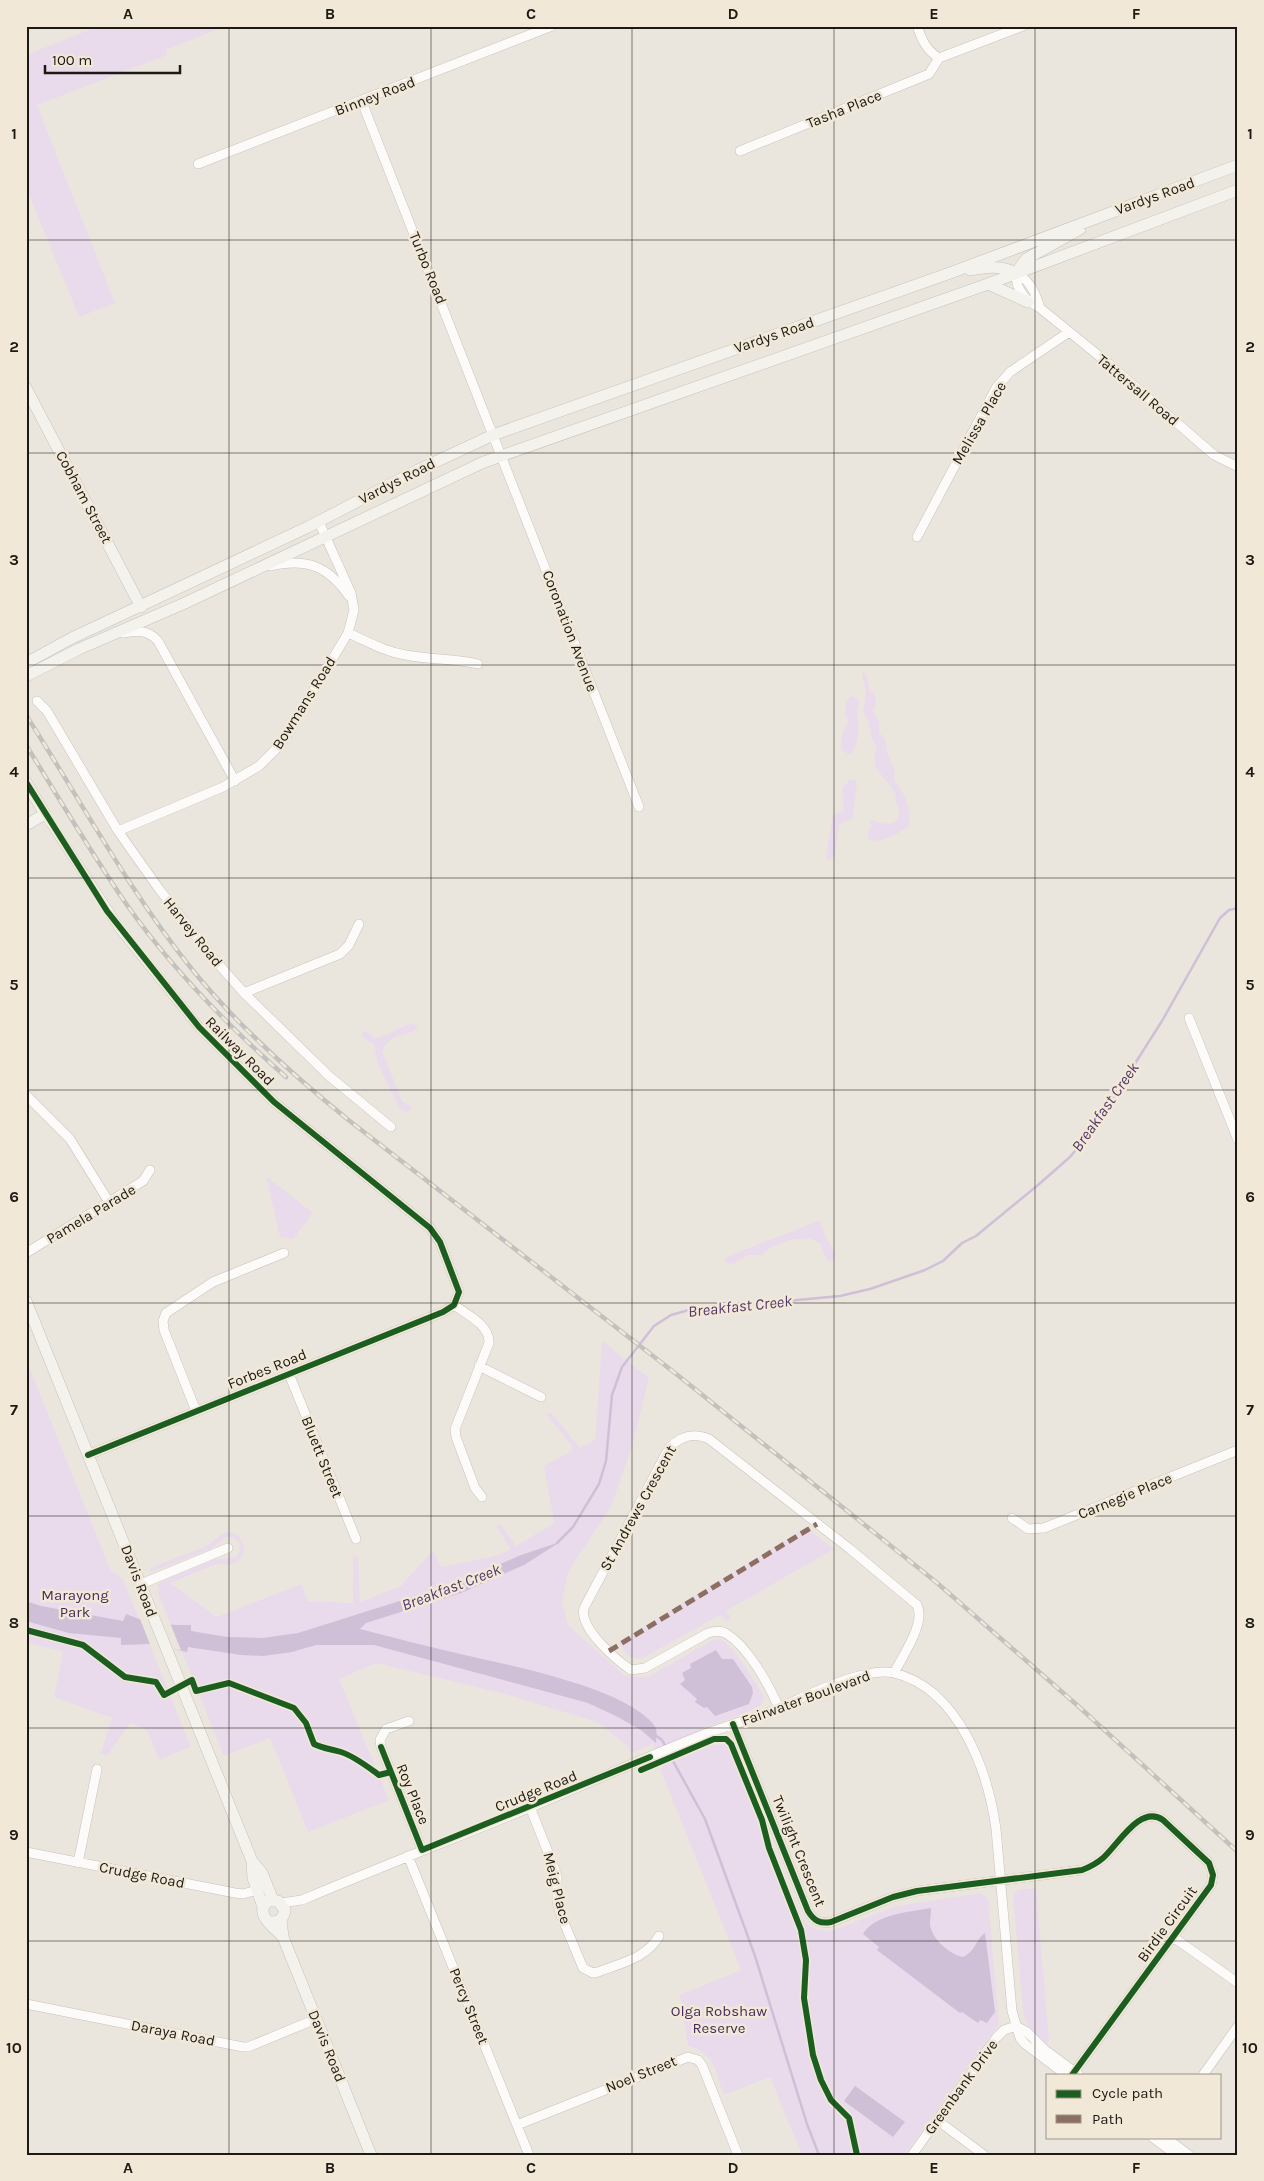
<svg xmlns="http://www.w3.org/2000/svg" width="1264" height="2181" font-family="Karla,sans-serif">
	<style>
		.green { fill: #e9dbec }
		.water { fill: #cfbfd7 }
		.pier { fill: #ebe6dd }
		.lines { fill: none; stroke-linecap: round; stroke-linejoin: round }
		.stream { stroke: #cfbfd7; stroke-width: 2.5 }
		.street-casing { stroke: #c6c2bb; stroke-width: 10 }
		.secondary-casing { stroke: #c6c2bb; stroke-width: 12 }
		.street { stroke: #fcfbfa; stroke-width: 9 }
		.secondary { stroke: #f4f2ed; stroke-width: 11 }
		.rail-casing { stroke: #c2c1be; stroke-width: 4.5 }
		.rail { stroke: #f1e8d7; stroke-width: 2.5; stroke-dasharray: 8; stroke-linecap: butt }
		.quiet { stroke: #8d6e63; stroke-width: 5; stroke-dasharray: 10 5; stroke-linecap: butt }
		.cycleway-casing { stroke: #f1e8d7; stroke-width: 9 }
		.cycleway { stroke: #1b5e20; stroke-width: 6 }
		.grid { fill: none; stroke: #1d1a14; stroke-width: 1; stroke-opacity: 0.55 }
		.labels { text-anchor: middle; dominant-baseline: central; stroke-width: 5; stroke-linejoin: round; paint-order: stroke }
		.street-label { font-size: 15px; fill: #1d1a14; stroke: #f1e8d7 }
		.park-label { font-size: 15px; fill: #492c5d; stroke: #f1e8d7 }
		.water-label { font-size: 16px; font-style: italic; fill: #543769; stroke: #f1e8d7 }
		.neatline { fill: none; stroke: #1d1a14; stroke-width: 2 }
		.grid-label { font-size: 16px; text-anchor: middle; font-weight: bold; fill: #1d1a14 }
	</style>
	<rect width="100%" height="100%" fill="#ebe6dd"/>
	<path class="green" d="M99 26H226L166 50 167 55 37 105 115 303 79 317 26 187V55Z
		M863 672 866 673 870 692 874 693C876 700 877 704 873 710L879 721V732L886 741 887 751 895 772 894 780C904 792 914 812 908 827 897 834 881 845 868 839L867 835 871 826 870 822 872 820C881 823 897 829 899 814 899 807 894 802 896 794L876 768 874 756 877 746C867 735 873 722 863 712L866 693 862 676Z
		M851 696 856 698 859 703 857 715 859 730 855 749 849 755 842 750C840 738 843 732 848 722L845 713 846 701Z
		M850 779 856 780 857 783 853 818 839 825 835 856 829 861 826 857 832 819 834 815 844 811 842 789Z
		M413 1023 418 1027C409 1039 393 1029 382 1051L402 1101 410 1105 412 1108 407 1113 397 1106 396 1100 382 1074 377 1061 374 1044 363 1038 362 1033 365 1031C369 1033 372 1036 375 1038 379 1040 406 1024 413 1023Z
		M266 1176 313 1213 293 1239 280 1237Z
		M818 1221H820C824 1234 828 1243 836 1253L833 1261 827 1260 820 1243 808 1238C803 1240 801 1239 796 1239 786 1240 769 1247 762 1255H748L733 1264 725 1263 726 1258 731 1255Z
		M602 1341 649 1378 632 1446 611 1507 568 1572 562 1601 568 1625 625 1676 648 1677 712 1640C714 1640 717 1639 720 1639 732 1642 757 1685 764 1697L761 1705 741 1715 701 1729 708 1745 726 1744 734 1748 801 1914 808 1925 816 1929 831 1931 897 1906 981 1893 988 1899 999 2024 904 2155H802L770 2077 724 2095C715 2071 715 2053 688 2046L680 1995 741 1970 660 1769 662 1768 653 1744 631 1753 628 1746 597 1722 509 1695 377 1663 339 1679 389 1800 308 1832 270 1738 224 1756 158 1593 159 1587 157 1585 163 1581 215 1559 235 1558 240 1551 239 1543 234 1537H226L211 1549 151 1572 150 1568 205 1547 222 1534 228 1532 238 1535 245 1547 242 1557 237 1562 227 1565 217 1564 170 1583 217 1617 301 1584 308 1601 353 1603V1556L358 1557 360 1602 401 1586 433 1550 441 1567 499 1555 511 1549 496 1526 500 1524 516 1546 554 1523 544 1466 572 1451 571 1445 546 1414 551 1413 580 1448 595 1440Z
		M26 1359 111 1571 123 1579 191 1747 159 1760 147 1730 130 1723 107 1756 101 1753 112 1718 54 1697 63 1651 26 1643Z
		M805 1527 834 1549 726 1611 731 1619 726 1621 720 1615 641 1659 631 1658 618 1643 801 1531Z
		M1036 1888 1049 2041 1044 2046C1033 2034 1026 2025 1023 2010L1013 1895 1018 1890Z"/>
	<path class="water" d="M560 1542 524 1565 461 1593 366 1623 360 1629C394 1638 427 1646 460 1654 508 1665 624 1687 654 1725 658 1730 656 1736 656 1743L641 1730 616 1716 588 1703 374 1645H316L292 1652 263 1656 241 1655 188 1647 187 1652 149 1644 121 1645V1638L69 1633 26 1621V1601L41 1606 123 1621 126 1614C148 1624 167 1625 191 1625V1631L227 1637 263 1638 298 1633 457 1583 521 1555Z
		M716 1650 722 1659H733L752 1687 753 1693 749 1704 715 1716 707 1707 704 1708 695 1702 697 1699 680 1684 685 1680 682 1673 691 1668 690 1664Z
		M931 1908C931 1913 930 1919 930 1925 933 1940 949 1954 963 1957 977 1950 974 1941 985 1933L995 2012 987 2023 980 2020 978 2023 962 2012 960 2013 877 1950 879 1947 863 1934C875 1914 909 1912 931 1908Z
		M855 2086 905 2122 893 2137 844 2101Z"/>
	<path class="pier" d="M140 1619 170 1623 181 1650 151 1647Z"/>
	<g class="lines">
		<path class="stream" d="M557 1543 573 1527 599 1484 606 1461 612 1395 622 1367 654 1326 671 1315 689 1310 840 1296 870 1289 925 1270 943 1261 962 1243 976 1236 1038 1185 1070 1157 1094 1128 1162 1021 1220 918 1229 910 1238 908
			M655 1735 662 1740 666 1747
			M668 1752 705 1819 755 1956 807 2124 819 2155"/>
		<g class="street-casing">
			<path id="street" d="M917 26C922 40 926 50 939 58L1023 26
				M362 102 639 807
				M740 151 929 74 939 58
				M198 164 552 26
				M1040 308C1036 294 1029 279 1016 273 1015 289 1026 301 1040 308L1109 364 1214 455 1238 467
				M917 537 996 388 1010 372 1069 332
				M270 566C306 558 327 565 349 596
				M122 633C137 631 147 629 158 641L235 781
				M348 633C367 641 385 652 406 655 430 660 454 658 478 664
				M37 701 47 711 118 831 159 889 214 959 244 993 329 1076 391 1127
				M45 814 120 929 199 1027 274 1102 430 1228 440 1242 459 1292 454 1305 443 1312 88 1455
				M118 831 223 787 259 766 280 745 288 733 348 633 354 610 351 593 319 522
				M244 993 340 954 349 945 359 924
				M1189 1018 1238 1140
				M26 1095 70 1139 109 1202
				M26 1253 143 1181 150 1170
				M454 1305C466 1314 490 1325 489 1343L455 1429 456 1437 475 1488 482 1497
				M479 1366 541 1397
				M289 1374 356 1539
				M196 1411 164 1330 163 1321 166 1313 213 1282 284 1253
				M1012 1518 1028 1529 1044 1528 1238 1450
				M141 1584 228 1548
				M779 1708C769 1685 749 1648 727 1634 721 1630 715 1631 708 1633L645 1668 631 1670C615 1659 579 1628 584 1608L669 1448C681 1436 693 1432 709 1439L850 1549 917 1605C926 1623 903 1655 894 1673
				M409 1721 386 1729 380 1740 381 1747 422 1850
				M733 1724 808 1911C814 1921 820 1924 831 1922L893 1897 917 1891 1082 1870C1090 1867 1096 1864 1103 1858 1118 1845 1140 1804 1163 1820L1209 1863 1213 1875 1211 1885 1072 2075
				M530 1807 557 1875V1901L560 1913 583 1968 593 1973 598 1972C621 1963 647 1958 659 1936
				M26 1852 235 1893 243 1894 257 1890
				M408 1856 529 2155
				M78 1863 97 1769
				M281 1903 302 1900C378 1868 455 1838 531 1807 589 1783 646 1757 705 1734 724 1727 744 1721 764 1714 796 1702 862 1665 894 1673 959 1689 988 1771 996 1829L1012 2011 1020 2038 1025 2044 1066 2075
				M1173 1937 1238 1983
				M26 2004 243 2047H248L316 2019
				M1016 2026 1027 2032 1044 2049 1079 2075
				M1203 2075 1238 2026
				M937 2120 984 2155
				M517 2125 688 2057 698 2060 702 2065 738 2155
				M1152 2137 1176 2155
				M1165 2137 1189 2155
				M912 2155 996 2038 1004 2030 1016 2026"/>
		</g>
		<g class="secondary-casing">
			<path id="secondary" d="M970 270C987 267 1001 265 1016 273
				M1016 273 1026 259 1080 229
				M988 284 1028 302
				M26 388 141 607
				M26 663 72 638 308 527 418 470 493 435 950 273 1238 165
				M26 676 79 649 185 603 484 462 988 284 1238 190
				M26 782 45 814 26 825
				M26 1301 252 1861 262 1873 273 1900
				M252 1861 253 1878 263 1907
				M281 1920 283 1937 371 2155
				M270 1922C279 1923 284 1918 285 1910L278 1901H268C253 1914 274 1927 283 1937"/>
		</g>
		<use href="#street" class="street"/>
		<use href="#secondary" class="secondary"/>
		<g class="rail-casing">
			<path id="rail" d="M26 715C81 801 130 893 195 973 241 1029 295 1077 351 1122L675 1373 936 1582 1077 1705 1238 1852
				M26 745C59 798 91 853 127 905 172 969 227 1025 286 1077"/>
		</g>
		<use href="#rail" class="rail"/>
		<path class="quiet" d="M609 1651 817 1524"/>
		<g class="cycleway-casing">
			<path id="cycleway" d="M26 782 107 911 199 1027 274 1102 430 1228 440 1242 459 1292 454 1305 443 1312 88 1455
				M26 1630 83 1645 125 1677 156 1682 164 1695 192 1680 196 1691 229 1683 294 1708 306 1723 314 1744C324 1749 332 1749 341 1752 354 1756 368 1767 379 1775L391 1772
				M733 1724 808 1911C814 1921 820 1924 831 1922L893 1897 917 1891 1082 1870C1090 1867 1096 1864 1103 1858 1118 1845 1140 1804 1163 1820L1209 1863 1213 1875 1211 1885 1072 2075
				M381 1747 422 1850 650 1757
				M641 1770 714 1739H726L731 1744 762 1820 769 1848 801 1930 806 1960 804 1998 813 2055 821 2080 831 2100 849 2118 857 2155"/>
		</g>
		<use href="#cycleway" class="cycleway"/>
	</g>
	<path class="grid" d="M229 26V2155M431 26V2155M632 26V2155M834 26V2155M1035 26V2155M26 240H1238M26 453H1238M26 665H1238M26 878H1238M26 1090H1238M26 1303H1238M26 1516H1238M26 1728H1238M26 1941H1238"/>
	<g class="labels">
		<g class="street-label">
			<text transform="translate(375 96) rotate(-21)">Binney Road</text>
			<text transform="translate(844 109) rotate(-22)">Tasha Place</text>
			<text transform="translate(1155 196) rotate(-20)">Vardys Road</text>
			<text transform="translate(428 268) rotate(68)">Turbo Road</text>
			<text transform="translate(774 335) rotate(-19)">Vardys Road</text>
			<text transform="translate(1138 390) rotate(40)">Tattersall Road</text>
			<text transform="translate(979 423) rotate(-60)">Melissa Place</text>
			<text transform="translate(397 481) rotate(-27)">Vardys Road</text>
			<text transform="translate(84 497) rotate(62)">Cobham Street</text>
			<text transform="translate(570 631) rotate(69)">Coronation Avenue</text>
			<text transform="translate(304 703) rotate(-58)">Bowmans Road</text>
			<text transform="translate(193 932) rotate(51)">Harvey Road</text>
			<text transform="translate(240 1051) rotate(45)">Railway Road</text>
			<text transform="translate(91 1214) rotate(-31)">Pamela Parade</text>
			<text transform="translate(267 1369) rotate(-22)">Forbes Road</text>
			<text transform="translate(322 1457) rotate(68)">Bluett Street</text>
			<text transform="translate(1125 1496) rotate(-22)">Carnegie Place</text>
			<text transform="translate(638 1508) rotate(-61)">St Andrews Crescent</text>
			<text transform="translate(139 1581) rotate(69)">Davis Road</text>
			<text transform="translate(806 1698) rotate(-20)">Fairwater Boulevard</text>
			<text transform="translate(536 1791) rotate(-22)">Crudge Road</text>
			<text transform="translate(413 1794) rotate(68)">Roy Place</text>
			<text transform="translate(799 1851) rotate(68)">Twilight Crescent</text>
			<text transform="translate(142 1875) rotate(11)">Crudge Road</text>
			<text transform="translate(557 1888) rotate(76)">Meig Place</text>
			<text transform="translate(1167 1924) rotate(-54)">Birdie Circuit</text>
			<text transform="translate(469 2006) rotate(68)">Percy Street</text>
			<text transform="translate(173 2033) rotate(11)">Daraya Road</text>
			<text transform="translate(327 2046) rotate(68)">Davis Road</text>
			<text transform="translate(641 2074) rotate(-22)">Noel Street</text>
			<text transform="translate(961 2087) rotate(-54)">Greenbank Drive</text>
		</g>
		<g class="park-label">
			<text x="75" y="1595">Marayong<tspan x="75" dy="17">Park</tspan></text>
			<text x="719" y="2011">Olga Robshaw<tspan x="719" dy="17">Reserve</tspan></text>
		</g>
		<g class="water-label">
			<text transform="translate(1105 1107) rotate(-55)">Breakfast Creek</text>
			<text transform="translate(740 1306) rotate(-6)">Breakfast Creek</text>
			<text transform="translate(451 1587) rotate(-21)">Breakfast Creek</text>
		</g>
	</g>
	<rect width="1264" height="2181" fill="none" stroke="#f1e8d7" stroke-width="55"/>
	<rect x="1046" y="2074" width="175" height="65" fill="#f1e8d7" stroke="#9c9689"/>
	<rect x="1056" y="2090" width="25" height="8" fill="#1b5e20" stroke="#9c9689"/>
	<text x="1092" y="2098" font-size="15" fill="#1d1a14">Cycle path</text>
	<rect x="1056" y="2115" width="25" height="8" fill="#8d6e63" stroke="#9c9689"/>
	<text x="1092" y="2124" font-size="15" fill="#1d1a14">Path</text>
	<path d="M45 65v8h135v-8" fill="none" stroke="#1d1a14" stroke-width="2.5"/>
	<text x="52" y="65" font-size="15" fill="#1d1a14" stroke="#f1e8d7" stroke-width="4" paint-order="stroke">100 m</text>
	<rect x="28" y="28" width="1208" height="2126" class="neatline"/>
	<g class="grid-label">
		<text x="128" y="19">A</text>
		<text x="330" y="19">B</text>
		<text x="531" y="19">C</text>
		<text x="733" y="19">D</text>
		<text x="934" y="19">E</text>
		<text x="1136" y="19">F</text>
		<text x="14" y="139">1</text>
		<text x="1250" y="139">1</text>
		<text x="14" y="352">2</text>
		<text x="1250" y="352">2</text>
		<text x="14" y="565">3</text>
		<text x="1250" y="565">3</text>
		<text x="14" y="777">4</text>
		<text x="1250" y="777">4</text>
		<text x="14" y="990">5</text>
		<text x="1250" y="990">5</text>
		<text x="14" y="1202">6</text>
		<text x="1250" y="1202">6</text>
		<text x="14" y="1415">7</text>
		<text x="1250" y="1415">7</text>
		<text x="14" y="1628">8</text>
		<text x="1250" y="1628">8</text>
		<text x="14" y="1840">9</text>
		<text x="1250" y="1840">9</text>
		<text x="14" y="2053">10</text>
		<text x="1250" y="2053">10</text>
		<text x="128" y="2173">A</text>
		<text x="330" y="2173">B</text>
		<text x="531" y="2173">C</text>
		<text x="733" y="2173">D</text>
		<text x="934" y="2173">E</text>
		<text x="1136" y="2173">F</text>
	</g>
</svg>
